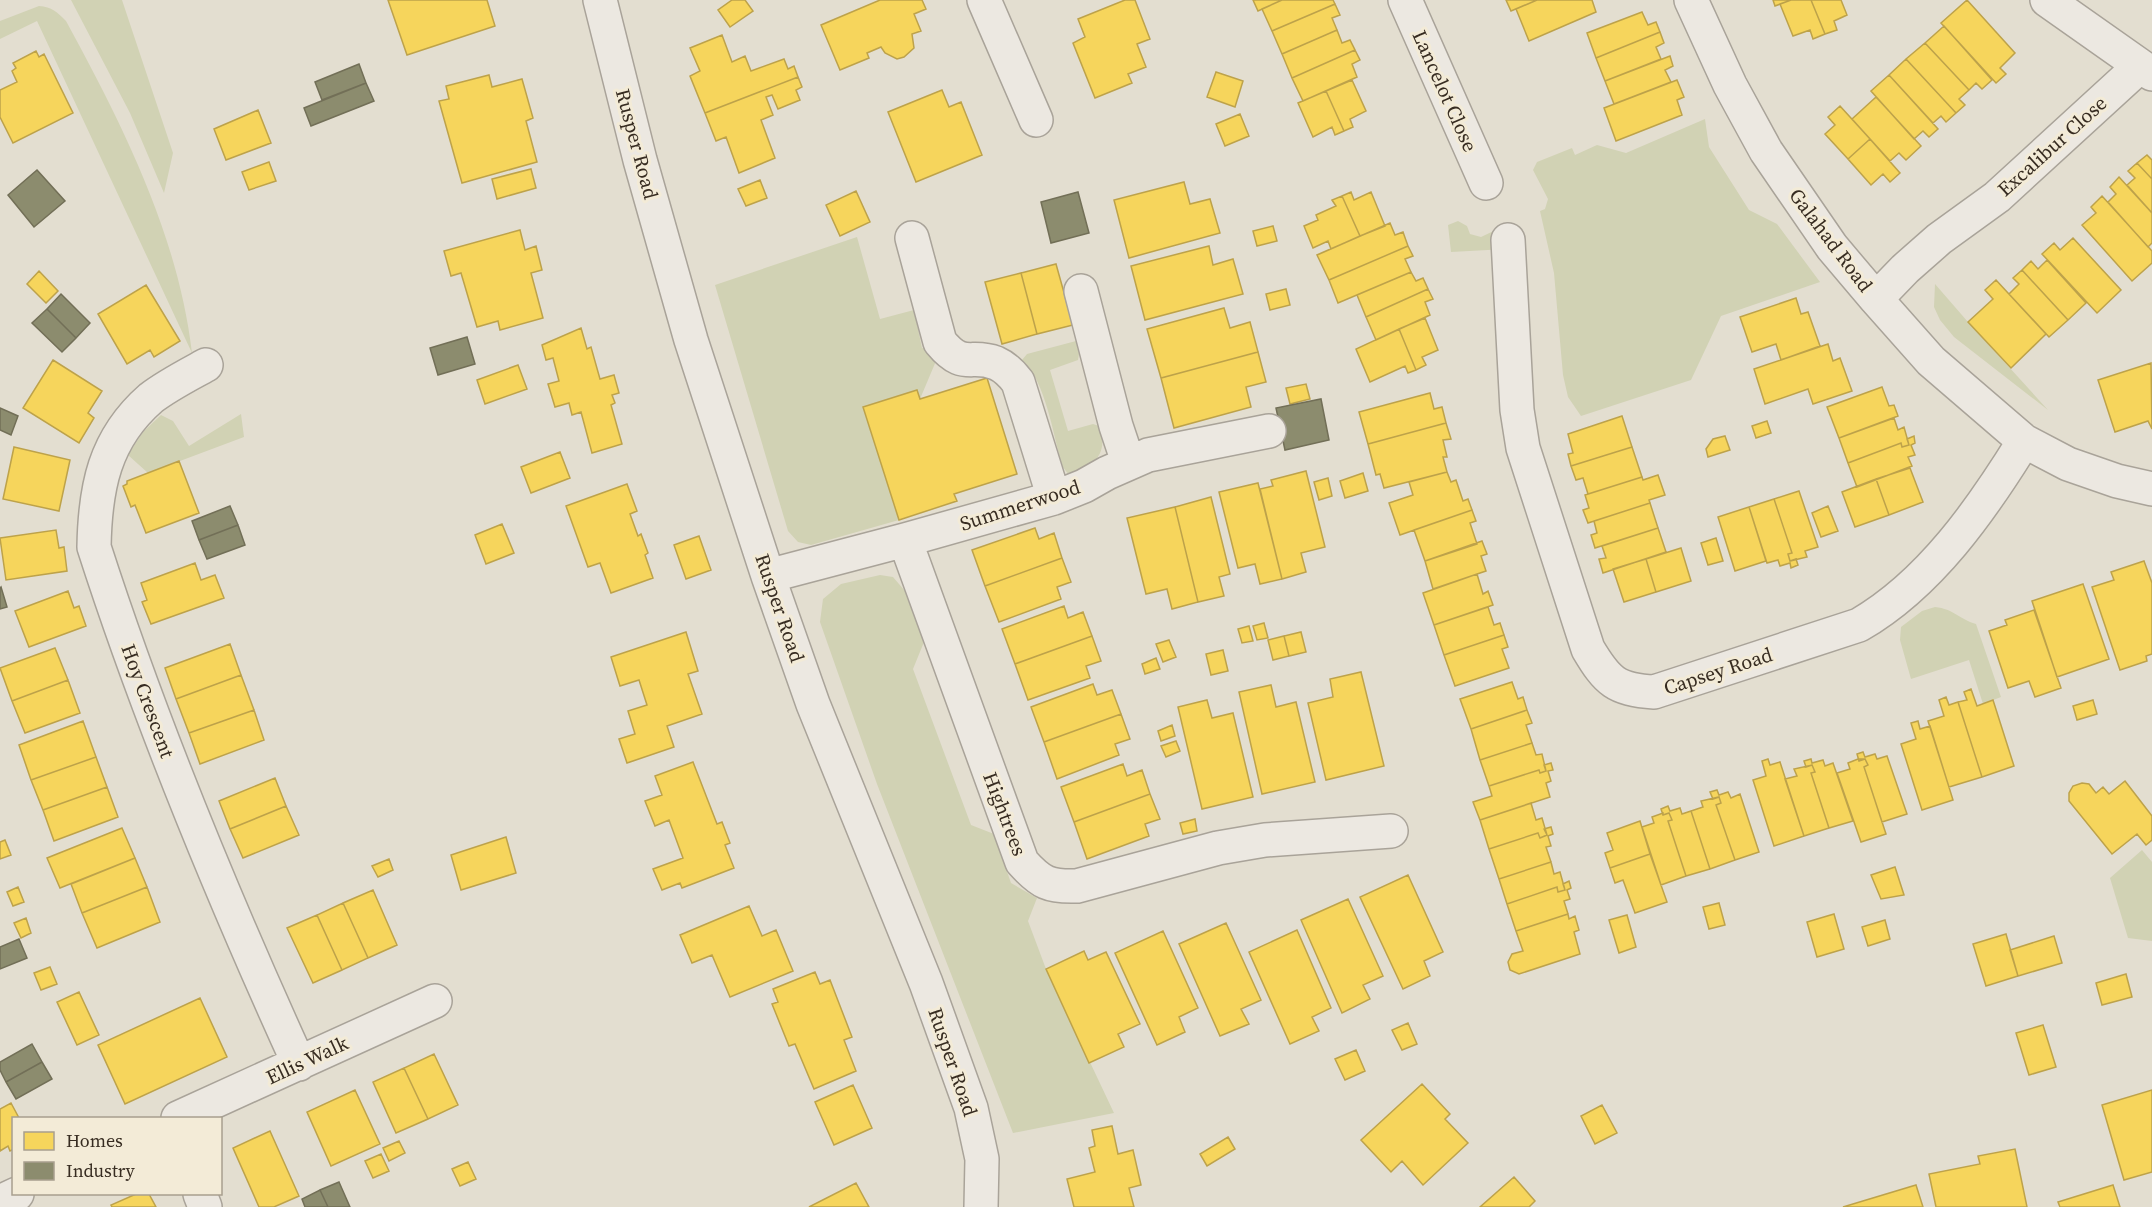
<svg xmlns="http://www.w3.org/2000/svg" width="2152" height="1207" font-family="'Source Serif 4',serif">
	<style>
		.green { fill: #d1d2b4 }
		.homes { fill: #f6d55c; stroke: #bda24a; stroke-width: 1.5 }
		.industry { fill: #8c8c6e; stroke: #726f57; stroke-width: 1.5 }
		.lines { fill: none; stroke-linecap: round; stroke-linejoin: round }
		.minor-casing { stroke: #a9a399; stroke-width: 36 }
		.minor { stroke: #ece8e1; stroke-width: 33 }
		.labels { text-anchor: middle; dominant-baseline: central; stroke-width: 6; stroke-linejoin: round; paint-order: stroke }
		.street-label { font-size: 20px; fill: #372c21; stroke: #f3ebd7 }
	</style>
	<rect width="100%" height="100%" fill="#e3ded0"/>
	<path class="green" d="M71 0H122L173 153 164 193 130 113Z
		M39 6C52 7 57 12 66 21 122 124 178 234 192 353L37 21 0 39V21Z
		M1705 119 1709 147 1749 210 1777 224 1820 282 1721 316 1691 380 1581 416 1568 397 1563 375 1554 273 1540 211 1545 209 1548 199 1533 170 1537 162 1572 148 1575 155 1597 145 1626 153Z
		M1458 221 1467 226 1470 234 1481 237 1500 228 1506 249 1451 252 1448 225Z
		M857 237 880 319 914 310 922 348 928 349 936 361 920 399 917 390 863 407 899 520 811 545 798 542 788 531 715 285Z
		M1935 284 1968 322 2048 410 1954 337 1940 320 1934 307Z
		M1076 341 1079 354 1078 360 1050 370 1068 431 1093 424 1099 426C1110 452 1093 469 1069 475L1062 466C1054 437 1045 379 1022 360L1027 354Z
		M241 414 244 437 148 473 128 455 143 432 161 415 173 421 189 446Z
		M880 575 893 577 905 591 924 642 913 669 971 825 994 834 1011 883 1037 898 1028 921 1046 969 1114 1113 1013 1133 877 784 820 622 823 599 841 584Z
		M1935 607C1954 609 1959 619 1976 624L2001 697 1983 704 1969 660 1911 679 1900 640 1901 627 1922 611Z
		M2142 850 2152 862V941L2128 938 2110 878Z"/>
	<path class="homes" d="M388 0H487L495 26 407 55Z
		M732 0H745L753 11 730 27 718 10Z
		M880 0H922L926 9 914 14 921 31 912 34 914 48 904 57 897 59 885 53 881 47 867 53 869 58 840 70 821 25Z
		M1125 0H1135L1150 39 1137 44 1146 67 1128 74 1132 83 1095 98 1073 43 1085 37 1078 19Z
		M1253 0H1282L1258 11Z
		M1282 0H1333L1335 4 1272 31 1262 9Z
		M1506 0H1537L1511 11Z
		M1537 0H1592L1596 12 1529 41 1516 9Z
		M1773 0H1791L1775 6Z
		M1791 0H1811L1825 34 1813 39 1810 30 1793 36 1780 4Z
		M1811 0H1841L1847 15 1834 21 1837 30 1825 34Z
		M1967 0 2015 53 2000 68 2006 74 1996 83 1941 23Z
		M1335 4 1340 15 1332 18 1337 30 1282 54 1272 31Z
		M1642 12 1648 25 1656 22 1660 32 1596 58 1587 33Z
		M1944 26 1992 80 1982 89 1976 83 1969 90 1925 43Z
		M1337 30 1342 43 1350 40 1355 50 1292 78 1282 54Z
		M1660 32 1664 43 1656 47 1661 59 1605 81 1596 58Z
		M722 35 732 62 745 56 751 71 784 59 788 69 794 66 798 77 705 113 690 76 700 71 690 48Z
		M1925 43 1969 90 1959 99 1965 105 1956 113 1906 59Z
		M1355 50 1360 60 1352 64 1357 77 1303 101 1292 78Z
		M36 51 39 57 44 54 73 113 13 143 0 117V90L17 82 12 71 16 68 13 63Z
		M1670 56 1673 66 1665 70 1671 82 1614 104 1605 81Z
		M1906 59 1956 113 1946 122 1941 116 1933 123 1889 75Z
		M1216 72 1243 81 1235 107 1207 97Z
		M489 75 492 87 522 79 533 118 526 121 537 162 462 183 439 101 449 99 446 86Z
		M1889 75 1938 129 1929 137 1923 131 1914 139 1871 91Z
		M798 77 802 87 796 90 800 100 778 109 772 95 766 97 773 115 761 120 775 158 739 173 726 137 716 141 705 113Z
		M1352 80 1366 111 1350 119 1353 127 1344 131 1326 91Z
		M1677 80 1684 97 1677 100 1682 115 1616 141 1604 108Z
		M942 90 949 107 961 102 982 155 916 182 888 112Z
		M1326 91 1344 131 1335 135 1332 127 1313 137 1298 103Z
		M1876 97 1921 146 1906 160 1899 153 1890 161 1852 119Z
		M1840 106 1870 139 1848 159 1825 134 1835 125 1828 117Z
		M258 110 271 143 226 160 214 129Z
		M1240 114 1249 136 1225 146 1216 124Z
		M1870 139 1900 173 1890 182 1883 174 1871 185 1848 159Z
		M2147 155 2152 160V179L2137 163Z
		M269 162 276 181 249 190 242 172Z
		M2137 163 2152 179V213L2127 185 2135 178 2128 171Z
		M531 169 536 188 497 199 492 179Z
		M2119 177 2152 213V243L2148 247 2108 202 2116 194 2110 187Z
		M760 180 767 198 746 206 738 189Z
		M1184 182 1190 204 1210 199 1220 233 1129 258 1114 200Z
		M856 191 870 222 840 236 826 205Z
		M1351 192 1354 200 1371 192 1385 226 1360 236 1342 196Z
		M1342 196 1360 236 1331 249 1328 241 1313 248 1304 226 1318 220 1316 215 1336 206 1332 200Z
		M2102 196 2152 251V263L2132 281 2082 225 2096 213 2091 207Z
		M1390 223 1395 235 1403 232 1408 246 1329 280 1317 255Z
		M1273 226 1277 241 1257 246 1253 231Z
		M520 230 525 250 536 246 542 270 531 273 543 318 500 330 498 321 477 327 461 273 451 276 444 251Z
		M2073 238 2121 290 2097 313 2042 254 2054 243 2060 250Z
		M1209 246 1213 265 1233 259 1243 294 1145 320 1131 266Z
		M1408 246 1413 256 1405 259 1411 272 1338 303 1329 280Z
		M2047 260 2086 303 2068 320 2022 270 2031 261 2038 269Z
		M1056 264 1073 325 1037 334 1021 273Z
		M2022 270 2068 320 2049 337 2009 294 2019 284 2013 278Z
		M39 271 58 291 46 303 27 284Z
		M1411 272 1416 281 1423 278 1428 289 1366 317 1357 295Z
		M1021 273 1037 334 1002 344 985 282Z
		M1996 280 2046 334 2011 368 1968 322 1993 299 1985 290Z
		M146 285 180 341 154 357 150 350 127 364 98 314Z
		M1286 289 1290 305 1270 310 1266 294Z
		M1428 289 1433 299 1425 302 1430 315 1376 340 1366 317Z
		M1796 298 1801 314 1808 312 1820 346 1781 360 1776 344 1752 352 1740 317Z
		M1224 308 1230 328 1250 322 1258 352 1161 378 1147 329Z
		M1425 318 1438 350 1422 357 1426 365 1416 370 1399 329Z
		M581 328 587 349 591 347 600 379 614 375 619 393 612 395 615 403 611 405 622 444 592 453 581 412 572 415 569 403 555 407 548 384 559 381 553 358 546 360 542 345Z
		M1399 329 1416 370 1408 373 1405 366 1370 382 1356 349Z
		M1828 344 1833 361 1840 358 1852 391 1813 404 1808 389 1765 404 1754 369Z
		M1258 352 1266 382 1246 387 1251 407 1174 428 1161 378Z
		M53 360 102 391 88 413 94 418 79 443 23 408Z
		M2151 363 2152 429 2148 421 2115 432 2098 380Z
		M518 365 527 389 485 404 477 380Z
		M987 378 1017 474 954 494 957 501 899 520 863 407 917 390 920 399Z
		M1306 384 1310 399 1290 404 1286 388Z
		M1882 387 1889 406 1894 405 1898 416 1839 438 1827 407Z
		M1430 393 1434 409 1442 407 1446 423 1368 444 1359 412Z
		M1622 416 1632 447 1571 466 1568 454 1573 453 1568 434Z
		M1894 418 1898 430 1904 427 1909 445 1902 447 1901 443 1848 463 1839 438Z
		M1767 421 1771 433 1756 438 1752 426Z
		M1446 423 1451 439 1443 440 1447 457H1443L1447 472 1384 488 1380 474 1376 475 1368 444Z
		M1725 436 1730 450 1708 457 1706 449 1713 439Z
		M1914 436 1915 443 1911 445 1915 455 1908 457 1912 466 1857 487 1848 463 1901 443 1902 447 1909 445 1907 439Z
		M14 447 70 460 59 511 3 499Z
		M1632 447 1642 477 1588 494 1583 478 1576 480 1571 466Z
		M560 452 570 478 531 493 521 467Z
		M179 461 199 513 146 533 135 505 131 507 123 486 127 484V481Z
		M1910 468 1923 502 1889 515 1876 479Z
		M1306 471 1325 547 1301 553 1306 572 1282 579 1260 489 1273 486 1271 480Z
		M1447 472 1451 482 1456 480 1463 501 1468 499 1472 510 1400 535 1389 503 1413 495 1409 482Z
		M1363 473 1368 491 1345 498 1340 481Z
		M1658 475 1665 495 1649 500 1650 503 1588 523 1583 510 1589 508 1585 495 1642 477 1643 480Z
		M1328 478 1332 496 1319 500 1314 482Z
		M1876 479 1889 515 1855 527 1842 492Z
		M1258 483 1282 579 1260 584 1255 564 1238 568 1219 492Z
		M627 484 637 511 630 514 638 536 641 534 648 553 645 555 653 578 611 593 600 563 588 567 566 506Z
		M1799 491 1818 547 1805 551 1807 557 1790 561 1788 554 1792 553 1774 499Z
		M1211 497 1230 574 1219 577 1224 596 1198 602 1175 507Z
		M1774 499 1792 553 1788 554 1790 561 1796 559 1798 565 1791 568 1790 563 1780 566 1778 560 1767 563 1749 507Z
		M1650 503 1658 528 1595 548 1591 535 1597 533 1594 521Z
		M1828 506 1838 531 1821 537 1812 513Z
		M1175 507 1198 602 1172 609 1167 589 1146 594 1127 518Z
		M1749 507 1766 561 1735 571 1718 517Z
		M1472 510 1476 521 1470 523 1477 544 1425 561 1414 530Z
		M502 524 514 553 486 564 475 535Z
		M1035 528 1039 539 1054 533 1062 558 985 586 972 550Z
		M1658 528 1666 552 1603 573 1599 559 1606 558 1602 546Z
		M56 530 59 548 64 547 67 571 6 580 0 538Z
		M699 536 711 570 686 579 674 545Z
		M1716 538 1723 561 1708 565 1701 543Z
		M1482 541 1487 554 1481 556 1486 571 1433 589 1425 561Z
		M1681 548 1691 581 1656 592 1646 559Z
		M1062 558 1071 582 1057 587 1061 599 999 622 985 586Z
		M1646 559 1656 592 1624 602 1613 569Z
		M2144 561 2152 583V654L2146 656 2147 661 2120 670 2092 587 2114 580 2111 572Z
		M195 563 201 580 215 575 224 598 151 624 142 602 147 600 141 583Z
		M1477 574 1483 594 1488 591 1493 605 1434 625 1423 593Z
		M2083 584 2109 659 2057 677 2032 601Z
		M68 591 74 608 79 606 86 626 29 647 15 611Z
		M1064 606 1068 618 1083 612 1092 636 1015 664 1002 629Z
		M1488 607 1494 625 1500 623 1504 635 1444 655 1434 625Z
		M2034 610 2061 688 2035 697 2029 681 2008 688 1989 631 2007 625 2005 620Z
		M1264 623 1268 638 1257 640 1253 626Z
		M1249 626 1253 641 1242 643 1238 629Z
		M686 632 698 671 688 674 702 714 667 726 674 747 627 763 619 739 635 734 628 711 647 705 639 680 620 686 611 657Z
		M1301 632 1306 652 1289 656 1284 636Z
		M1504 635 1508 647 1502 649 1509 668 1455 686 1444 655Z
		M1092 636 1101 661 1086 666 1090 678 1028 700 1015 664Z
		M1284 636 1289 656 1273 660 1268 640Z
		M1169 640 1176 657 1163 662 1156 644Z
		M230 644 241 675 176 699 165 668Z
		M55 648 68 680 12 701 0 668Z
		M1223 650 1228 671 1211 675 1206 654Z
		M1156 658 1160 669 1145 674 1142 664Z
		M1361 672 1384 766 1326 780 1308 703 1333 697 1330 679Z
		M241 675 254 710 189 733 176 699Z
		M68 680 80 713 25 733 12 701Z
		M1512 682 1518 699 1523 697 1527 710 1471 729 1460 699Z
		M1093 684 1097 695 1112 690 1121 714 1044 742 1031 707Z
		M1271 685 1276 707 1296 702 1315 782 1262 794 1239 692Z
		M1971 689 1977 706 1993 700 2014 766 1982 777 1958 702 1967 700 1964 692Z
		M1946 697 1949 705 1958 702 1982 777 1949 787 1928 721 1944 716 1939 700Z
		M1207 700 1212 718 1233 713 1253 797 1202 809 1178 707Z
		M2093 700 2097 714 2077 720 2073 706Z
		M254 710 264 740 200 764 189 733Z
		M1527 710 1532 723 1526 725 1532 743 1480 760 1471 729Z
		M1121 714 1130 739 1115 744 1119 755 1057 779 1044 742Z
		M83 721 96 757 31 780 19 745Z
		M1918 721 1920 729 1930 726 1953 800 1922 810 1901 744 1916 739 1911 723Z
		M1172 725 1175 736 1161 741 1158 731Z
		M1176 741 1180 751 1166 757 1161 746Z
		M1532 743 1536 755 1542 754 1546 771 1540 773 1539 770 1489 786 1480 760Z
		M1863 752 1865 757 1875 754 1877 759 1887 756 1907 814 1882 822 1864 767 1868 765 1865 759 1859 761 1857 754Z
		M96 757 107 787 43 810 31 780Z
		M1768 759 1770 765 1780 762 1804 836 1774 846 1753 780 1766 776 1762 761Z
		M1811 759 1812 763 1823 760 1825 766 1833 763 1853 821 1829 828 1811 773 1815 772 1812 765 1806 767 1804 761Z
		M1858 759H1865L1868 765 1864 767 1886 834 1861 842 1837 773 1850 769 1848 763Z
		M693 762 717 824 722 822 730 843 725 845 734 868 682 888 680 883 662 890 653 869 683 858 669 820 655 826 645 801 662 795 655 776Z
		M1551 763 1553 770 1548 771 1551 781 1546 783 1550 797 1480 820 1473 802 1492 796 1489 786 1539 770 1540 773 1546 771 1544 765Z
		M1123 764 1127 776 1142 770 1150 794 1074 822 1061 787Z
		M1812 765 1815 772 1811 773 1829 828 1804 836 1785 779 1797 776 1794 769Z
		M275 778 286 806 230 829 219 801Z
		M2125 781 2152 816V840L2146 845 2137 834 2112 854 2069 801V793L2073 786 2082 783 2089 784 2096 793 2103 787 2109 794Z
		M107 787 118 817 54 841 43 810Z
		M1717 790 1719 795 1728 792 1731 798 1740 794 1759 852 1735 860 1716 805 1721 803 1719 797 1713 799 1710 792Z
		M1150 794 1160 819 1145 824 1149 836 1087 859 1074 822Z
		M1719 797 1721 803 1716 805 1735 860 1710 869 1691 811 1703 807 1701 801Z
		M1531 803 1536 820 1542 818 1547 835 1540 838 1538 833 1489 849 1480 820Z
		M286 806 299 835 243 858 230 829Z
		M1668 806 1670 811 1680 808 1682 814 1691 811 1710 869 1686 876 1668 821 1672 820 1669 813 1663 815 1661 809Z
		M1663 813V815L1669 813 1672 820 1668 821 1686 876 1661 885 1642 827 1654 823 1652 817Z
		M1195 819 1197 831 1183 834 1180 823Z
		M1640 821 1650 854 1610 868 1605 853 1613 850 1607 833Z
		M1551 827 1553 834 1548 836 1551 846 1546 847 1551 862 1499 879 1489 849 1538 833 1540 838 1547 835 1544 829Z
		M122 828 135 858 60 888 47 858Z
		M506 837 516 873 461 890 451 855Z
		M5 840 11 855 0 859V842Z
		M1650 854 1667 902 1635 913 1623 880 1615 883 1610 868Z
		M135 858 147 887 82 913 71 884Z
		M389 859 393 870 378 877 372 866Z
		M1551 862 1554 874 1560 872 1565 890 1558 892 1557 887 1507 904 1499 879Z
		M1895 867 1904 895 1881 899 1871 875Z
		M1408 875 1443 952 1424 961 1430 976 1403 989 1360 897Z
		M1569 881 1571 888 1567 890 1570 899 1564 901 1568 914 1516 931 1507 904 1557 887 1558 892 1565 890 1563 884Z
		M18 887 24 902 13 906 7 892Z
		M147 887 160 922 97 948 82 913Z
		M373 890 397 945 368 958 343 903Z
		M1348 899 1383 976 1363 985 1370 999 1342 1013 1301 920Z
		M343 903 368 958 342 970 317 915Z
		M1719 903 1725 925 1709 929 1703 907Z
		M749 906 762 936 776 930 793 971 730 997 712 955 692 963 680 935Z
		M1568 914 1569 919 1575 916 1579 930 1574 932 1580 954 1519 974 1510 970 1508 962 1512 954 1523 951 1516 931Z
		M1834 914 1844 949 1817 957 1807 922Z
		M317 915 342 970 313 983 287 928Z
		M1627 915 1636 947 1619 953 1609 920Z
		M26 918 31 933 21 938 14 923Z
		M1885 920 1890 939 1868 946 1862 927Z
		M1226 923 1261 1000 1241 1009 1249 1024 1220 1036 1179 944Z
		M1297 930 1331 1008 1312 1017 1319 1031 1290 1044 1249 952Z
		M1163 931 1198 1008 1179 1017 1185 1032 1157 1045 1115 953Z
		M2006 934 2018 976 1986 986 1973 944Z
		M2054 936 2062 963 2018 976 2010 950Z
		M1084 951 1088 960 1106 952 1140 1024 1118 1034 1124 1047 1089 1063 1046 969Z
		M50 967 57 984 41 990 34 973Z
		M815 972 820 984 830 980 852 1037 844 1040 856 1071 814 1089 795 1044 789 1046 772 1004 778 1002 773 989Z
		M2126 974 2132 997 2102 1005 2096 983Z
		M79 992 99 1035 77 1045 57 1002Z
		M200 998 227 1057 125 1104 98 1045Z
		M1408 1023 1417 1044 1402 1050 1392 1030Z
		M2043 1025 2056 1067 2029 1075 2016 1033Z
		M1356 1050 1365 1071 1345 1080 1335 1059Z
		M434 1054 458 1105 428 1119 404 1068Z
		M404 1068 428 1119 396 1133 373 1082Z
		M1422 1084 1450 1114 1445 1119 1468 1143 1423 1185 1402 1161 1391 1172 1361 1140Z
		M853 1085 872 1128 834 1145 815 1102Z
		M355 1090 380 1144 331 1166 307 1112Z
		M2152 1090V1172L2124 1180 2102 1105Z
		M11 1103 19 1118H14V1149L10 1151 8 1146 0 1151V1109Z
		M1602 1105 1617 1133 1595 1144 1581 1116Z
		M1112 1126 1118 1154 1133 1150 1141 1185 1129 1188 1134 1207H1074L1067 1179 1095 1172 1089 1148 1095 1146 1092 1130Z
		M270 1131 299 1196 274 1207H259L233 1148Z
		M1228 1137 1235 1149 1207 1166 1200 1154Z
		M399 1141 405 1153 389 1161 383 1148Z
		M2015 1149 2027 1207H1936L1929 1174 1980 1164 1978 1156Z
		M381 1154 389 1171 373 1178 365 1161Z
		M468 1162 476 1179 460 1186 452 1169Z
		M1514 1177 1535 1201 1529 1207H1480Z
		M856 1183 869 1207H809Z
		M1916 1185 1923 1207H1843Z
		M2113 1185 2120 1207H2060L2058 1202Z
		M136 1194H149L156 1207H112L111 1205Z"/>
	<path class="industry" d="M359 64 366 83 322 100 315 82Z
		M366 83 374 101 311 126 304 108Z
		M37 170 65 201 34 227 8 195Z
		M1078 192 1089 233 1051 243 1041 202Z
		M61 294 90 323 76 338 47 309Z
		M47 309 76 338 62 352 32 323Z
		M467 337 475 364 438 375 430 348Z
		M1321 399 1329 440 1285 450 1276 408Z
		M0 408 18 416 11 435 0 430Z
		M230 506 238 525 199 540 192 521Z
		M238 525 245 545 207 559 199 540Z
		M1 587 7 607 0 609V588Z
		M19 939 27 958 0 969V947Z
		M32 1044 42 1062 6 1082 0 1070V1062Z
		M42 1062 52 1079 16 1099 6 1082Z
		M339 1182 350 1207H328L320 1190Z
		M320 1190 328 1207H305L302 1199Z"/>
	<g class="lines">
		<g class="minor-casing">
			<path id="minor" d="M600 0 640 160 691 340 768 576 813 704 926 983 971 1108 982 1159 981 1207
				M984 0 1036 120
				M1405 0 1486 183
				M1691 0 1730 85 1766 151 1832 247 1876 299 1931 361 2024 441
				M2047 0 2152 74
				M912 238 940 342C964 371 970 353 996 363 1005 367 1012 374 1018 382L1054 498
				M1508 240 1517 410 1523 448 1588 649C1607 681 1616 690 1654 692L1859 625C1930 584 1982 509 2024 441L2068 464 2117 481 2152 489
				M1081 291 1116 426 1128 462
				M1876 299 1905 269 1939 239 1997 197 2140 66
				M206 365C188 375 168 385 151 398 104 439 95 488 94 547 151 724 222 895 299 1064
				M905 540 1022 862C1041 883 1049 887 1077 886L1218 848 1265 840 1391 831
				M768 576 905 540 1054 498 1084 486 1107 473 1148 455 1269 431
				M178 1118 435 1001
				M200 1194 205 1207
				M0 1202 17 1194"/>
		</g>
		<use href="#minor" class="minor"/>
	</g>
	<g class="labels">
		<g class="street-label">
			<text transform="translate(1445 91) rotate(66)">Lancelot Close</text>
			<text transform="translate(637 144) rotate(75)">Rusper Road</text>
			<text transform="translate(2052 146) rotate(-42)">Excalibur Close</text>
			<text transform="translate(1831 240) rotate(53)">Galahad Road</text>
			<text transform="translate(1020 505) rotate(-18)">Summerwood</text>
			<text transform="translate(780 608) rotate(71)">Rusper Road</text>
			<text transform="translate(1718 671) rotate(-18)">Capsey Road</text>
			<text transform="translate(148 701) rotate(70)">Hoy Crescent</text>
			<text transform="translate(1005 814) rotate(69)">Hightrees</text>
			<text transform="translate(307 1060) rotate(-25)">Ellis Walk</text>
			<text transform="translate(953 1062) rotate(71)">Rusper Road</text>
		</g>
	</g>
	<rect x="12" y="1117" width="210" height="78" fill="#f3ebd7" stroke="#a89f8e" stroke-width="1.5"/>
	<rect x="24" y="1132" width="30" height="18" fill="#f6d55c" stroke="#a89f8e" stroke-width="1.5"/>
	<text x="66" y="1147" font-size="18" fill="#372c21">Homes</text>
	<rect x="24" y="1162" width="30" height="18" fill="#8c8c6e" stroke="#a89f8e" stroke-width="1.5"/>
	<text x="66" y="1177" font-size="18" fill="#372c21">Industry</text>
</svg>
